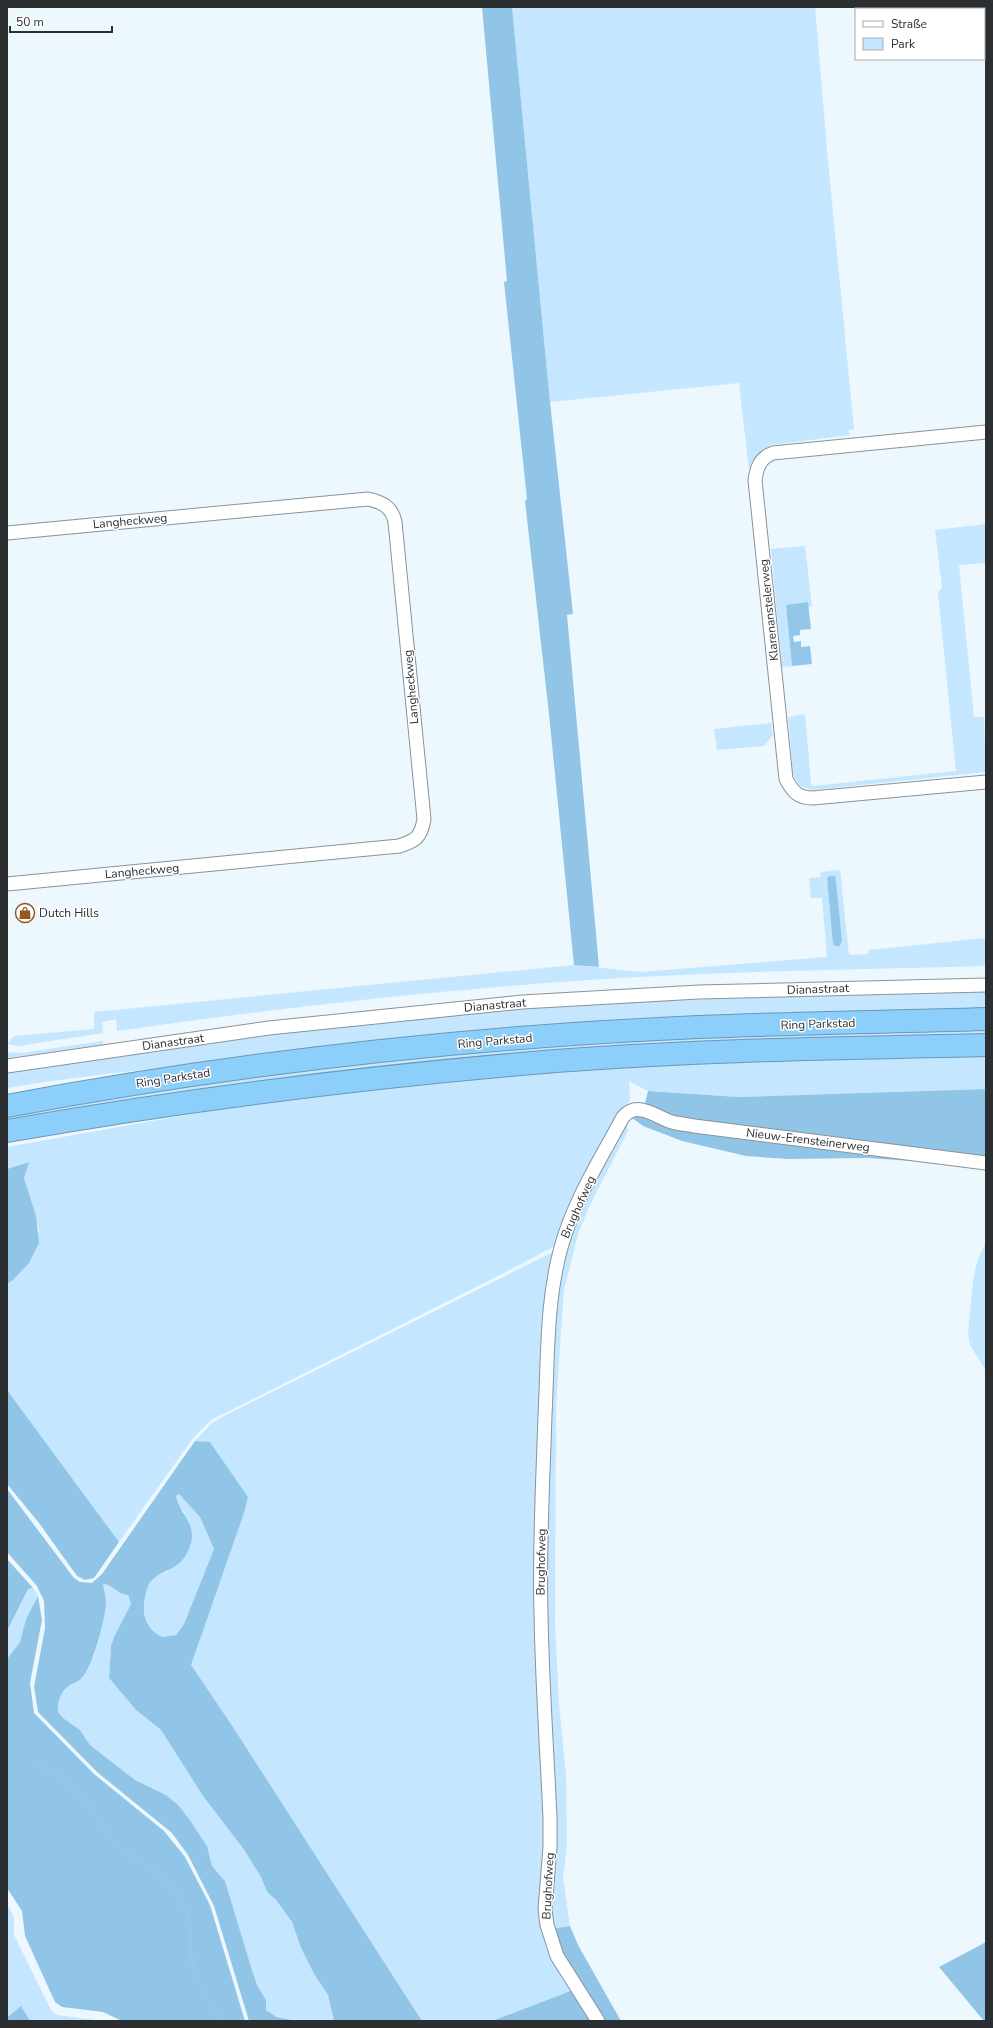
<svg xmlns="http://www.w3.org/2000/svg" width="993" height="2028" font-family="'Nunito Sans',sans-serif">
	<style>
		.green { fill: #c4e6fe; fill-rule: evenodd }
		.forest { fill: #91c5e8; fill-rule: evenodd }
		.water { fill: #93c7ea }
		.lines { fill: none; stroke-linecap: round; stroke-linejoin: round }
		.stream { stroke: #93c7ea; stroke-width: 4 }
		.street-casing { stroke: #899399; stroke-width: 15 }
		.highway-casing { stroke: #6b97b5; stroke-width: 24 }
		.street { stroke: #fff; stroke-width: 13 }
		.highway { stroke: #8dcffb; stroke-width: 22 }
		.labels { text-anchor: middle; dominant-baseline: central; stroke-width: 3; stroke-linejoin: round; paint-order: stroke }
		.street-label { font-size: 12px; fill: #2b2f32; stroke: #fff }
		.poi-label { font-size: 12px; fill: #2b2f32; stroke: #fff; text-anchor: start }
	</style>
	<rect width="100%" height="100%" fill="#ecf7fe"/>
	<path class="green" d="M512 7H815L828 161 854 429 848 430 850 435 771 445C760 451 753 458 749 470L739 383 550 402Z
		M986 524V563L959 565 974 717H984L986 772 813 790 800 786 793 774 788 717 805 714 811 784 813 786 956 771 938 593 942 587 935 530Z
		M805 546 812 606 808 607V603L786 605 792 666 782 667 771 549Z
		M771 723 773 735 764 746 717 750 714 729Z
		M840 870 849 955 868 954 869 950 986 938V966C831 970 676 972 522 985 387 995 252 1012 117 1031L116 1019 102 1022 103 1033 18 1046 7 1044 14 1036 94 1029V1012L574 965 641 972 827 957 822 898H811L809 878 821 877 820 872ZM827 878H835L842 940 834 946Z
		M986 992V1008C807 1015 628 1031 449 1044 301 1056 153 1064 7 1088V1073C173 1046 340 1024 507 1010 666 997 826 997 986 992Z
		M986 1026V1037L671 1046 7 1125V1112L237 1076 518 1045Z
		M103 1041V1045L7 1058V1052L21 1053Z
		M986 1055V1089L738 1097 648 1091 629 1081 630 1101 621 1110 557 1245 494 1278 211 1420 193 1438 119 1542 7 1390V1284L23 1270 39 1230 24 1178 28 1162 7 1169V1147L281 1098 501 1074 660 1065Z
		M626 1122 628 1131 589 1207 578 1234 564 1290 562 1316 556 1408 555 1622 559 1704 566 1775 567 1845 563 1878 570 1926 552 1929 545 1604 550 1410 557 1297 565 1251 582 1204Z
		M986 1242V1371L970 1345 968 1334 973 1281 977 1262Z
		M555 1251 549 1285 545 1825 540 1901 573 1990 492 2021H422L233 1727 190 1665 245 1510 248 1497 210 1442 195 1441 212 1423 228 1414Z
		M179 1494 200 1517 214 1549 184 1624 176 1635 162 1637C145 1627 141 1613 146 1594 147 1591 147 1585 149 1582 154 1576 162 1574 168 1571L185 1513 177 1504 176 1496Z
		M102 1584C112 1584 118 1595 128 1595L131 1604 114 1637 111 1646 109 1678 136 1710 161 1730 203 1796 245 1851 261 1877 267 1892 276 1900 292 1922 301 1948 314 1974 328 1995 334 2021C311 2021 285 2024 266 2010V2000L257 1985 252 1970 225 1881 212 1866 207 1846 179 1806 166 1795 135 1780 90 1745 80 1730 63 1718 58 1712C58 1700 60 1692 70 1685 73 1683 78 1682 81 1679 97 1665 109 1604 102 1584Z
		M33 1588 38 1596 26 1619 20 1642 7 1659V1631L28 1589Z
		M7 1904 14 1917V1935L51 2010 57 2015 103 2021H7Z"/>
	<path class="forest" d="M482 7H512L550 402 573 614 567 615 599 967 574 965 549 714 525 501 527 499 504 282 507 281Z
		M986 1089V1158L670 1117 645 1103 648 1091 738 1097Z
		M643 1115 986 1166 867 1158 788 1159 746 1156 682 1141 643 1126 632 1118Z
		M29 1162 24 1178 36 1216 39 1243 29 1263 13 1280 7 1284V1169Z
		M7 1390 119 1542 94 1578 85 1580 77 1576 39 1523 7 1484Z
		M195 1441 210 1442 248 1497 245 1510 191 1665 233 1727 422 2021H334L328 1995 314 1974 301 1948 292 1922 276 1900 267 1892 261 1877 245 1851 203 1796 161 1730 136 1710 109 1678 111 1646 114 1637 131 1604 128 1595C118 1595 112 1584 103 1584 104 1591 106 1596 106 1603 105 1619 93 1668 81 1679 78 1682 73 1683 70 1685 60 1692 58 1700 58 1712L63 1718 80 1730 90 1745 135 1780 166 1795 179 1806 189 1819 207 1846 212 1866 225 1881 252 1970 257 1985 266 2000V2010L277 2017 297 2021H249L214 1906 188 1855 172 1833 97 1772 38 1712 34 1687 45 1628 44 1601 37 1586 7 1552V1489L74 1578 80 1582 92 1583 102 1574ZM179 1494 200 1517 214 1549 184 1624 176 1635 162 1637C144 1627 141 1612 146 1593 147 1589 148 1585 150 1582 164 1567 181 1572 190 1546 198 1524 179 1514 176 1496Z
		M7 1559 33 1588 28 1589 7 1631Z
		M38 1596 42 1620 30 1683 34 1713 94 1774 164 1831 185 1857 210 1905 245 2021H122L103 2012 62 2007 55 2002 25 1936 22 1911 7 1888V1659L20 1642 26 1619Z
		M570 1926 578 1945 621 2021H604L564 1960 552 1929Z
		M986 1942V2021H984L939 1967Z
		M573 1990 592 2021H492Z
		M21 2006 30 2021H7V2018Z"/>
	<path class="water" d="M808 602 811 629 800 630V635L793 636 794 642 801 641V647L810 646 812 664 792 666 786 605Z
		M829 876H835L836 881 842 940 840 946H835L833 944 827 878Z"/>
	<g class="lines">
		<path class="stream" d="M37 1766 44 1767 68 1782 79 1797 90 1807 109 1837 128 1854 148 1867 175 1890 187 1912 190 1930 191 1955 196 1978 205 1995 224 2021"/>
		<g class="street-casing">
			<path id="street" d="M986 432 773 453C760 458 757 467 755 480L786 779C793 792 798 798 813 798L986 782
				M7 533 368 499C382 502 392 507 395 522L424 819C421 838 415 841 399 846L7 884
				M7 1066 269 1028 522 1002 699 992 986 985
				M598 2021 557 1956 547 1925 545 1909 550 1847V1818C547 1750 542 1682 541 1613 539 1547 543 1481 545 1415 548 1358 546 1299 562 1244 575 1199 601 1158 623 1117 637 1101 653 1115 669 1121 676 1124 686 1124 694 1126L986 1163"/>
		</g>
		<g class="highway-casing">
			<path id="highway" d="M7 1106C235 1063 467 1037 699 1027 795 1023 890 1022 986 1019
				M7 1131C189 1099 372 1076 556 1061 699 1050 843 1048 986 1045"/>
		</g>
		<use href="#street" class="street"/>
		<use href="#highway" class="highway"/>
	</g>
	<defs>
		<g id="shop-ring" transform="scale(1)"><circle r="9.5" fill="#fff" stroke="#96571e" stroke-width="1.5"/><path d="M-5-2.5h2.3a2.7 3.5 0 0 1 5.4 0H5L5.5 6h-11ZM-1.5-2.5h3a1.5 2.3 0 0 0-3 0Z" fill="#96571e"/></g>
	</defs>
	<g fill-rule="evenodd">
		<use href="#shop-ring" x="25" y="913"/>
	</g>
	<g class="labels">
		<g class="street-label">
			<text transform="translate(130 521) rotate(-5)">Langheckweg</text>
			<text transform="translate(769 610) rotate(-96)">Klarenanstelerweg</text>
			<text transform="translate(411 687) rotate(-95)">Langheckweg</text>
			<text transform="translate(142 871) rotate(-5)">Langheckweg</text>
			<text transform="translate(818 989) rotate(-2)">Dianastraat</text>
			<text transform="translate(495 1005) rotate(-5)">Dianastraat</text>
			<text transform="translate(818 1024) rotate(-2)">Ring Parkstad</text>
			<text transform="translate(495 1041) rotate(-5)">Ring Parkstad</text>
			<text transform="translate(173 1042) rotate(-8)">Dianastraat</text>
			<text transform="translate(173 1078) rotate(-9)">Ring Parkstad</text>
			<text transform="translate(808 1140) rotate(7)">Nieuw-Erensteinerweg</text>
			<text transform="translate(578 1207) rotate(-66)">Brughofweg</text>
			<text transform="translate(541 1562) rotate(-89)">Brughofweg</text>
			<text transform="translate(548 1886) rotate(-87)">Brughofweg</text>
		</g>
		<g class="poi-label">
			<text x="39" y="913">Dutch Hills</text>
		</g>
	</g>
	<rect width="993" height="2028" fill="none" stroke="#2b2f32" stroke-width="16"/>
	<rect x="855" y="8" width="130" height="52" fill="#ffffff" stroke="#aaacad"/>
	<rect x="863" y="21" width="20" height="6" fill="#ffffff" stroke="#aaacad"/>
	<text x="891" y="28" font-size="12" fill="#2b2f32">Straße</text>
	<rect x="863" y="38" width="20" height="12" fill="#c4e6fe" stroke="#aaacad"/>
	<text x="891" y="48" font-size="12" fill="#2b2f32">Park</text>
	<path d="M10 26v6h102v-6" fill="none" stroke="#2b2f32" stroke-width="2"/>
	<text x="16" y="26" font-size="12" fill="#2b2f32" stroke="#ffffff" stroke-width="3" paint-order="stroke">50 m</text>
</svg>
